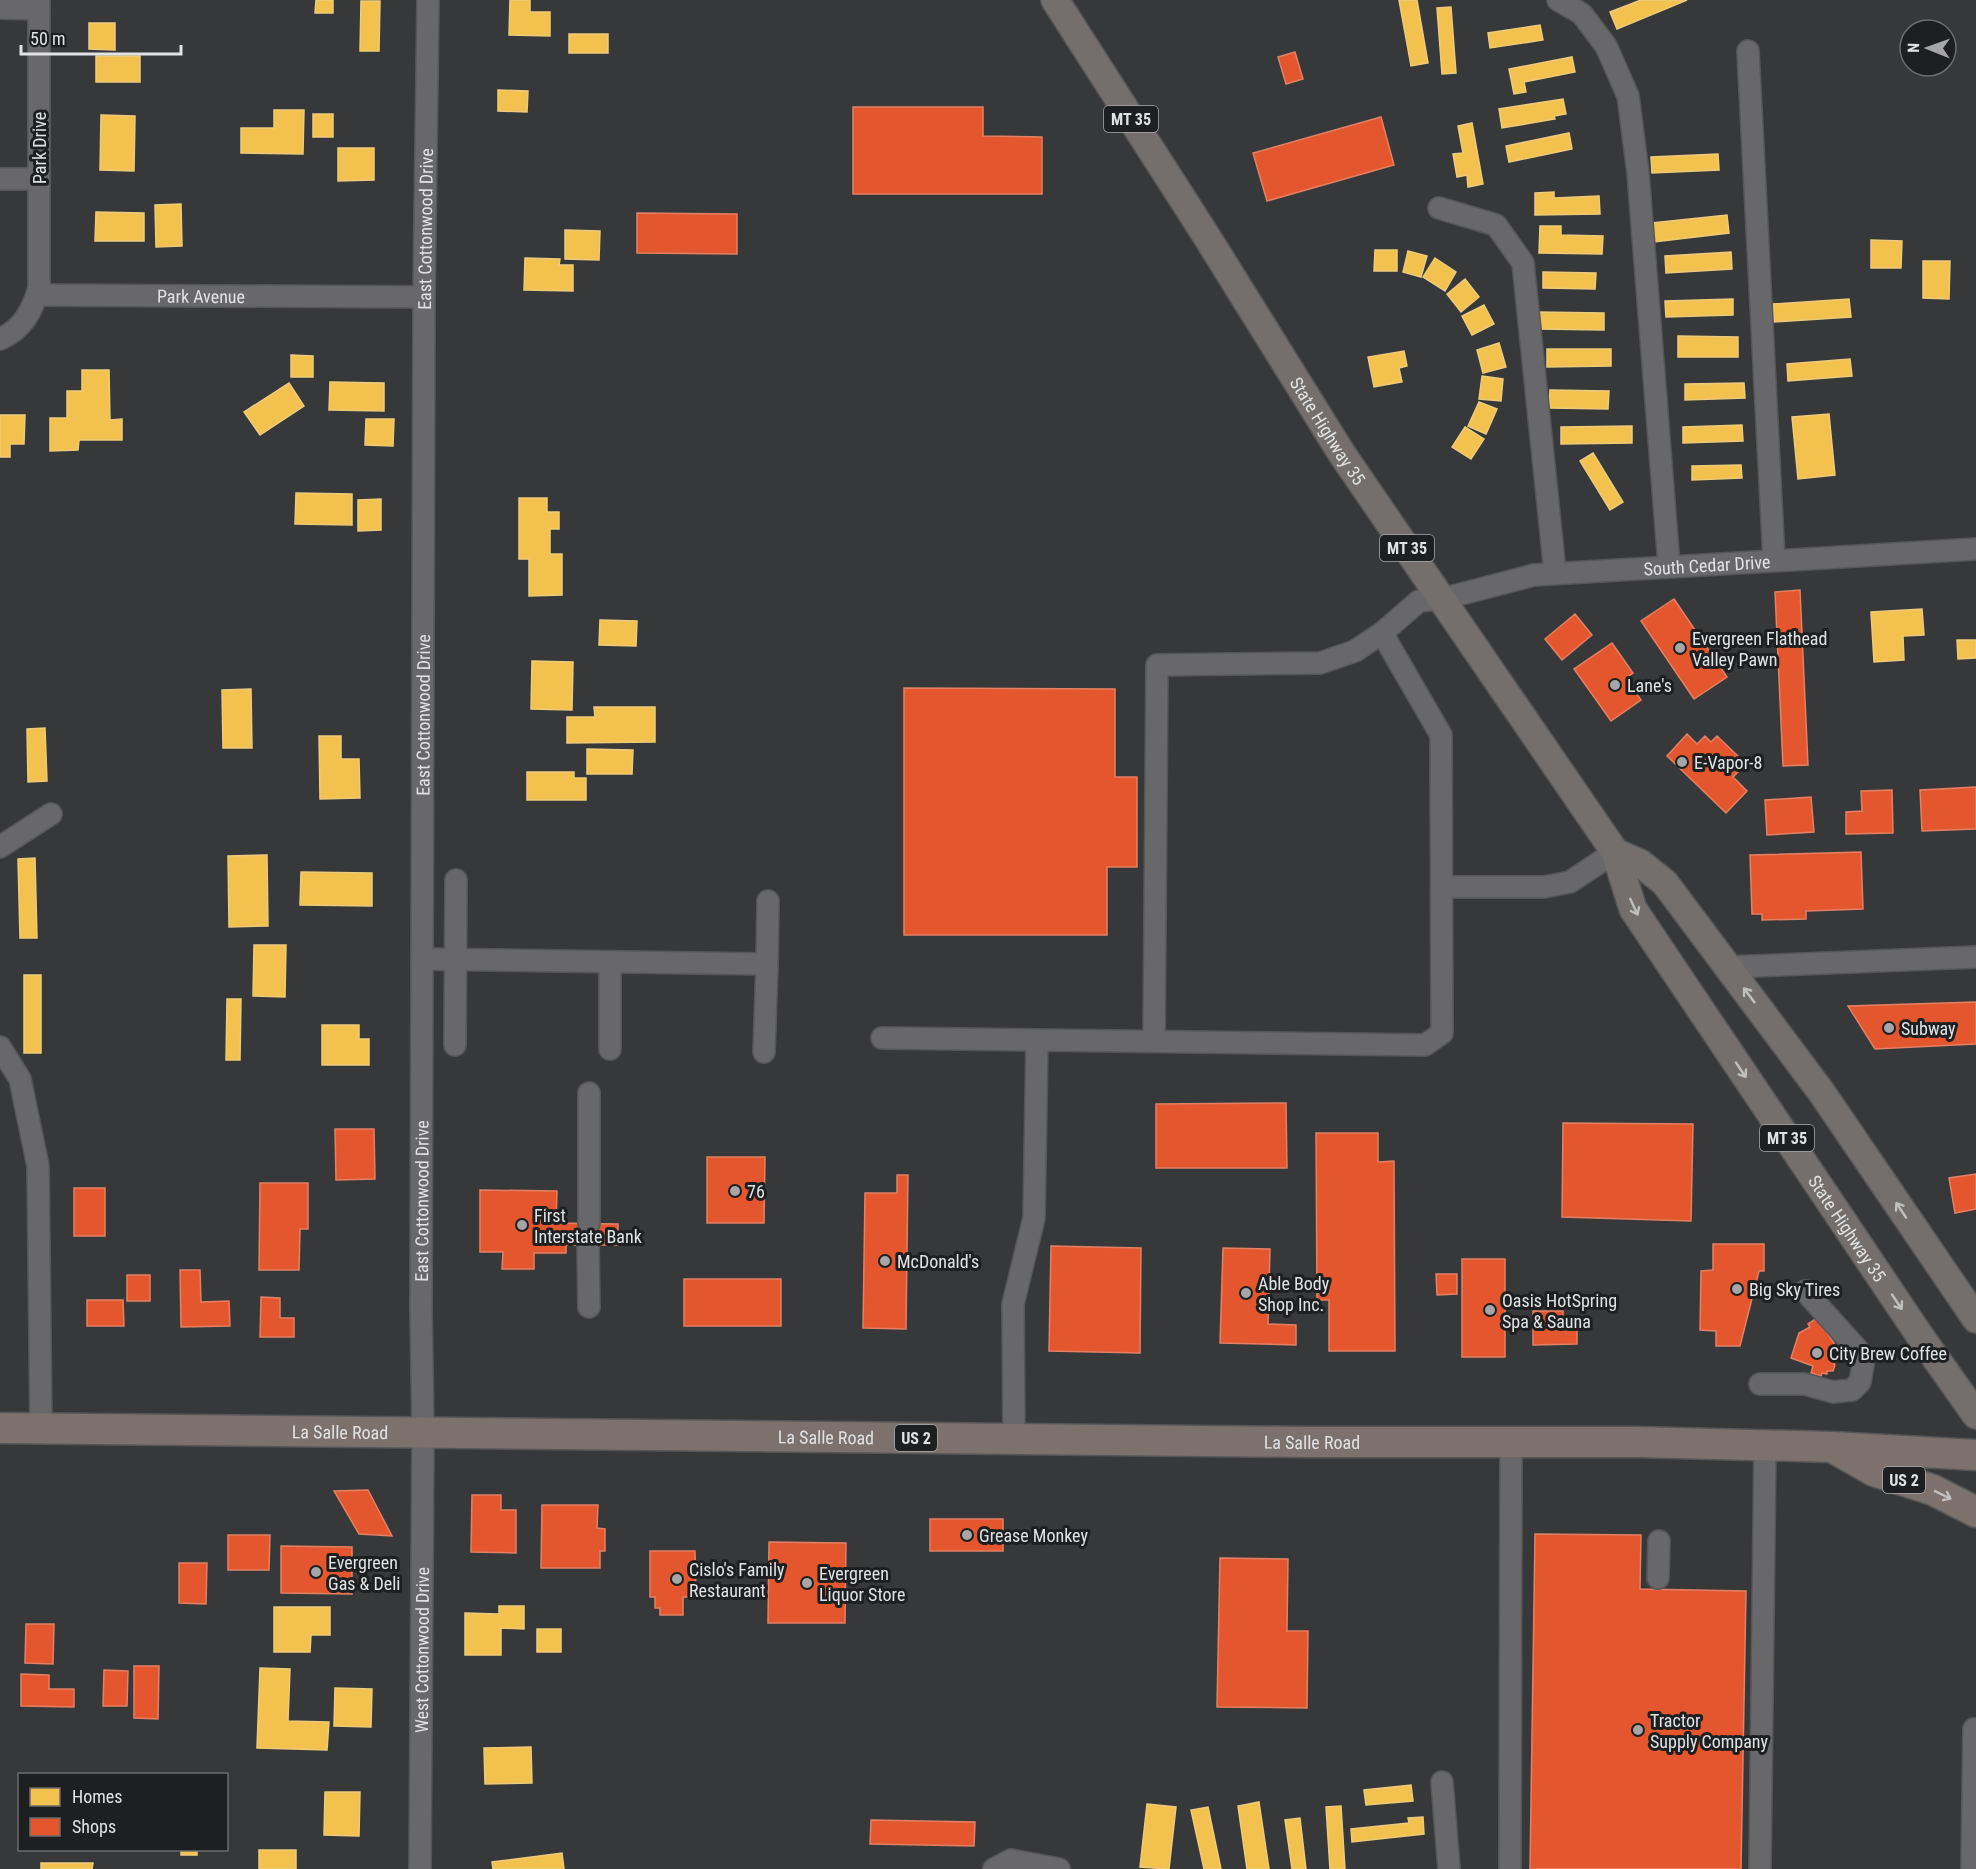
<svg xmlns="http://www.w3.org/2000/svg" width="1976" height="1869" font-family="'Roboto Condensed',sans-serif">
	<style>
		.homes { fill: #f2c14e; stroke: #edcb7b; stroke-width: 1.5 }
		.shops { fill: #e4572e; stroke: #e38165; stroke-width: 1.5 }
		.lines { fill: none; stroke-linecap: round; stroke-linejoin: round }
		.minor-casing { stroke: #565658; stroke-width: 24 }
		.major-casing { stroke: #565658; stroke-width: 30 }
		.highway-casing { stroke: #565658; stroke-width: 33 }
		.minor { stroke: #68686a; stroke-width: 21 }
		.major { stroke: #746e6c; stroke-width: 27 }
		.highway { stroke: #7c716d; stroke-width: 30 }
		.oneway { stroke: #c0bfc0 }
		.oneway2 { stroke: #c3c0c0 }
		.poi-dot { fill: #a6a6a8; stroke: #1e1f20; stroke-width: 2 }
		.labels { text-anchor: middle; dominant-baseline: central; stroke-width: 6; stroke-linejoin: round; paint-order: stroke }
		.shield { fill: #1e1f20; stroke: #a6a8a9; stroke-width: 1.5 }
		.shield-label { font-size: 16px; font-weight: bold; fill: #e1e2e4 }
		.street-label { font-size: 18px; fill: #e1e2e4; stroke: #1e1f20 }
		.poi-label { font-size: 18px; fill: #e1e2e4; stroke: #1e1f20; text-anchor: start }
	</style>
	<rect width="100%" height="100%" fill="#37383a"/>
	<path class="homes" d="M316 0H333V13H315Z
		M510 0H530V12H550V36L509 35Z
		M1399 0H1417L1428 63 1411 66Z
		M1641 0H1687L1617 29 1610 12Z
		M361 1H380L379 51H360Z
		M1451 7 1456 73 1442 74 1437 8Z
		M89 23H115V50L89 49Z
		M1540 25 1543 40 1490 48 1488 33Z
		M569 34H608V53H569Z
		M96 56H140V82H96Z
		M1572 57 1575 72 1524 82 1526 92 1514 94 1509 69Z
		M498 90 528 91 527 112 498 111Z
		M1563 99 1566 114 1554 116 1555 119 1502 128 1499 109Z
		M274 110H304L303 154 241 153V128H274Z
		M313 114H333V137H313Z
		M101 115 135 116 134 171 100 170Z
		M1472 123 1483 184 1468 187 1467 175 1457 177 1453 154 1463 153 1458 126Z
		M1569 133 1572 149 1509 162 1506 146Z
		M338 148H374V180L338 181Z
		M1718 154 1719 170 1652 173 1651 157Z
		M1554 192V198L1599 196 1600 214 1535 215V193Z
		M181 204 182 246 156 247 155 205Z
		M96 212 144 213V241H95Z
		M1727 215 1729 233 1654 242 1652 223Z
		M1540 226H1561V235L1603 236 1602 254 1539 253Z
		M565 230 600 231 599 260 565 259Z
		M1871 240 1902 241 1901 268H1871Z
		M1375 250H1397V271H1374Z
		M1408 251 1427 256 1421 277 1403 272Z
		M1731 252 1732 269 1666 273 1665 256Z
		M525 258 560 259 559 265H573V291L524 290Z
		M1435 258 1456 272 1445 291 1423 277Z
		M1923 261H1950L1949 299 1923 298Z
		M1543 272 1596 273 1595 289 1543 288Z
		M1465 279 1479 297 1461 312 1447 294Z
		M1733 299V315L1666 317 1665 301Z
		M1849 299 1851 317 1774 322 1773 304Z
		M1484 305 1494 324 1472 335 1462 316Z
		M1538 312 1604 313V330L1538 329Z
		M1678 336 1738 337V357H1678Z
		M1499 343 1506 367 1483 373 1477 350Z
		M1547 349H1611V366L1547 367Z
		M1404 351 1407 366 1399 368 1402 382 1374 387 1368 357Z
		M291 355 313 356V377H291Z
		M1850 359 1852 376 1788 381 1787 364Z
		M82 370H109L110 420 122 419V440H79L78 450 50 451V418H67V391H82Z
		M1482 376 1503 379 1501 401 1479 399Z
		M330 382 384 383V411L329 410Z
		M289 383 304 406 260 435 244 412Z
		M1744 383 1745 398 1685 400V384Z
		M1550 390 1609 391 1608 409 1549 408Z
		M1479 402 1497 409 1486 434 1468 426Z
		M1829 414 1835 475 1798 479 1792 417Z
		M0 415H25L24 444H10V457H0Z
		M366 419H394L393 446 365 445Z
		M1742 425 1743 441 1683 443V427Z
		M1632 426V443L1561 444V427Z
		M1465 427 1484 439 1471 459 1452 447Z
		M1593 453 1623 502 1610 510 1580 461Z
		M1741 465 1742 478 1692 480V466Z
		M296 493 352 494V525L295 524Z
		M519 498H547V512H559V529H550V554H562V595L529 596V559H519Z
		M381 499V530L358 531V500Z
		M1922 609 1924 635 1903 636 1904 660 1874 662 1871 612Z
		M600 620 637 621 636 646 599 645Z
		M1957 640H1976V658L1958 659Z
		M532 661 573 662 572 710 531 709Z
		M251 689 252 748H223L222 690Z
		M594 707H655V742L567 743V717H595Z
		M45 728 47 781 28 782 27 729Z
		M319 736H341V759H359L360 798 320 799Z
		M587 749 633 750 632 774H587Z
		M527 772H574V778H586V800H527Z
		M267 855 268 926 229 927 228 856Z
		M35 858 37 938H20L18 859Z
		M301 872 372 873V906L300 905Z
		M254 945H286L285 997 253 996Z
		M24 975H41V1053H24Z
		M227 999H241L240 1060H226Z
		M322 1025H359V1039H369V1065H322Z
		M499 1606H524V1629L501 1628V1655H465V1613L499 1614Z
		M274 1607H330V1635H311L310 1652H274Z
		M537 1629H561V1652H537Z
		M260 1668 290 1669 288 1721 329 1722 327 1750 257 1748Z
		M335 1688 372 1689 371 1727 334 1726Z
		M531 1747 532 1783 485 1784 484 1748Z
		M1411 1785 1413 1801 1366 1805 1364 1790Z
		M325 1792H360L359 1836 324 1835Z
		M1259 1802 1269 1869H1247L1238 1806Z
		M1147 1804 1176 1807 1169 1869 1140 1867Z
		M1341 1806 1345 1869H1330L1326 1807Z
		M1208 1807 1221 1869H1204L1191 1810Z
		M1423 1817 1424 1834 1352 1842 1351 1829 1409 1823 1408 1818Z
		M1300 1818 1306 1869H1292L1285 1820Z
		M181 1850H197V1855H181Z
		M259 1850H296V1869H259Z
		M562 1853 564 1869H493L492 1862Z
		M41 1863H93L92 1869H41Z"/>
	<path class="shops" d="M1295 52 1303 79 1286 84 1278 57Z
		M853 107H983V136L1042 137V194H853Z
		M1381 117 1394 165 1267 201 1253 153Z
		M637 213 737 214V254L637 253Z
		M1800 590 1808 765 1783 766 1775 592Z
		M1674 599 1727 677 1694 699 1641 621Z
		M1575 614 1592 635 1562 660 1545 639Z
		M1612 643 1633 673 1626 678 1641 700 1611 721 1574 669Z
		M904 688 1115 689V777H1137V867H1107V935H904Z
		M1687 734 1697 744 1705 736 1711 742 1717 736 1740 758 1734 764 1740 770 1733 777 1747 791 1726 813 1667 756Z
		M1976 787V829L1922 831 1920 790Z
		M1892 790 1893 833 1846 834V812L1862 811 1861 791Z
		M1811 797 1814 832 1767 835 1765 800Z
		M1861 852 1863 909 1806 911V919L1762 920V914H1752L1750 855Z
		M1976 1002V1044L1875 1049 1848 1006Z
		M1286 1103 1287 1168H1156V1104Z
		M1563 1123 1693 1124 1691 1221 1562 1217Z
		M335 1129H374L375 1179 336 1180Z
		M1316 1133H1378V1162L1394 1161 1395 1351H1329V1300H1317Z
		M707 1157H765L764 1223H707Z
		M1976 1174V1209L1955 1213 1949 1178Z
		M897 1175H908L906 1329 863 1328 865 1193H897Z
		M260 1183H308V1229H300L299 1270H259Z
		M74 1188H105V1236H74Z
		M480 1190 557 1191 556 1223 618 1224V1245H566V1253H534V1269H502L503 1252H480Z
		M1713 1244H1764V1271H1759L1740 1346H1716V1331L1700 1330 1701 1271 1713 1270Z
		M1051 1246 1141 1248 1140 1353 1049 1351Z
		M1223 1248 1270 1249 1268 1324 1296 1325V1345L1220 1343Z
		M1462 1259H1505V1357H1462Z
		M180 1270H200L201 1302 229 1301 230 1326 181 1327Z
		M1436 1274H1457V1294L1437 1295Z
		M127 1275H150V1301H127Z
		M684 1279H781V1326H684Z
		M261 1297 280 1298V1318H294V1337H260Z
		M87 1300H123L124 1326H87Z
		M1533 1311H1563V1319H1577V1344L1533 1345Z
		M1817 1318 1840 1352 1834 1364 1835 1365 1833 1371H1827V1374L1822 1373 1821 1376 1811 1373 1813 1366 1791 1358 1799 1333 1810 1327 1808 1324Z
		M368 1490 392 1536 359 1534 334 1491Z
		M472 1495H501V1510H516V1553L471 1552Z
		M542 1505H598L597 1528 605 1529V1551H600V1568H541Z
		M930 1519H1003V1551H930Z
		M1535 1534 1641 1535 1640 1589 1746 1591 1741 1869H1530Z
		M228 1535H270L269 1570H228Z
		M769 1542 846 1543 845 1623H768Z
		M281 1546 352 1547V1594L281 1593Z
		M650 1551H695L696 1597H683V1615H660V1608H655V1597H650Z
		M1220 1558 1288 1559 1287 1631H1308L1307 1708 1217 1707Z
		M179 1563H207L206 1604 179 1603Z
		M26 1624H54L53 1664 25 1663Z
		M134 1666H159L158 1719 134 1718Z
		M104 1670 128 1671 127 1706H103Z
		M21 1674 49 1675V1689H74V1707L21 1706Z
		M871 1820 975 1822 974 1846 870 1844Z"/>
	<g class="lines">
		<g class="minor-casing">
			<g id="minor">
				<path d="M1558 0 1582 14 1606 46 1628 96 1638 173 1669 565"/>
				<path d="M0 8 39 9"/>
				<path d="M1748 51 1774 560"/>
				<path d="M0 179H39"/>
				<path d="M1439 208 1496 225 1523 263 1555 572"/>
				<path id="s1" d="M37 295 424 297"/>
				<path d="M0 339C23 329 32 311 39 288V0"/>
				<path d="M0 847 51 814"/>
				<path d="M1442 887H1544L1570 882 1615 852"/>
				<path d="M422 959 767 964 764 1052"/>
				<path d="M767 964 768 901"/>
				<path d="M1728 967 1976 957"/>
				<path id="s2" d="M882 1038 1425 1045 1442 1033 1441 735 1382 633 1419 601 1442 599 1534 575 1976 549"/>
				<path d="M1154 1041 1157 665 1320 663 1355 651 1382 633"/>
				<path d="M455 1045 456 880"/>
				<path d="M0 1047 20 1079 38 1166 41 1428"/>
				<path d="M610 1049V962"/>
				<path d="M589 1223V1093"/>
				<path d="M588 1245 589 1307"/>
				<path d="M1760 1384H1804L1833 1392 1852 1390 1860 1382 1863 1365 1858 1350 1805 1291"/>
				<path d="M1014 1439 1013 1304 1034 1218 1037 1040"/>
				<path d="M1658 1578 1659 1541"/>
				<path d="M1442 1782 1449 1869"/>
				<path id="s3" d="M420 1869 423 1432 421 1307 424 297 428 0"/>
				<path d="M994 1869 1011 1860 1059 1869"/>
				<path d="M1510 1869 1511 1442"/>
				<path d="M1760 1869 1765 1445"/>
				<path d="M1972 1869 1974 1729"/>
			</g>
		</g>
		<g class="major-casing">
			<g id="major">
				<path id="s4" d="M1055 0 1207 237 1342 454 1615 852 1633 909 1920 1336 1976 1415"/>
				<path d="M1615 852 1640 863 1665 883 1822 1093 1976 1319"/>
			</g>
		</g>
		<g class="highway-casing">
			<g id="highway">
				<path id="s5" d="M0 1428 1306 1442H1637L1832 1447 1976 1455"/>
				<path d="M1837 1450 1874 1471 1933 1490 1976 1512"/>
			</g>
		</g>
		<use href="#minor" class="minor"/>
		<use href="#major" class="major"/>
		<use href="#highway" class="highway"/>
	</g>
	<defs><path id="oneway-shaft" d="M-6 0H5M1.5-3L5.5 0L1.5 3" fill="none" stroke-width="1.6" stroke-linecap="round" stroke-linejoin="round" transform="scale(1.5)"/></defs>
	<g class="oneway">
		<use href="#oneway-shaft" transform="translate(1634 907) rotate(65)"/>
		<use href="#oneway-shaft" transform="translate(1749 995) rotate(-127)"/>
		<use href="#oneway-shaft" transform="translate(1741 1070) rotate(56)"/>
		<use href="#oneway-shaft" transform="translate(1901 1210) rotate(-124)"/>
		<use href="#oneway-shaft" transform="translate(1897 1302) rotate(56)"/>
	</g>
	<use class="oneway2" href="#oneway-shaft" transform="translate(1943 1495) rotate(26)"/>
	<g class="poi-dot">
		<circle cx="1680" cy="648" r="6"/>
		<circle cx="1615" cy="685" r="6"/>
		<circle cx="1682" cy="762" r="6"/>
		<circle cx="1889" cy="1028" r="6"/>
		<circle cx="735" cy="1191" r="6"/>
		<circle cx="522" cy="1225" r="6"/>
		<circle cx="885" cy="1261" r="6"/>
		<circle cx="1737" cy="1289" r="6"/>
		<circle cx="1246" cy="1293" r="6"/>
		<circle cx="1490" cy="1310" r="6"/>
		<circle cx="1817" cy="1353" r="6"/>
		<circle cx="967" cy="1535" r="6"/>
		<circle cx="316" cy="1572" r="6"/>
		<circle cx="677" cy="1579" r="6"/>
		<circle cx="807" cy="1583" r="6"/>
		<circle cx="1638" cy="1730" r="6"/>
	</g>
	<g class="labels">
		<g class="shield">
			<rect x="1104" y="106" width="54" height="26" rx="4.5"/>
			<rect x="1380" y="535" width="54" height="26" rx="4.5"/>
			<rect x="1760" y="1125" width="54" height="26" rx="4.5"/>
			<rect x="895" y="1425" width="42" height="26" rx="4.5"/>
			<rect x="1883" y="1467" width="42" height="26" rx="4.5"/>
		</g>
		<g class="shield-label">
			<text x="1131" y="119">MT 35</text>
			<text x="1407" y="548">MT 35</text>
			<text x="1787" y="1138">MT 35</text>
			<text x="916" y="1438">US 2</text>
			<text x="1904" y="1480">US 2</text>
		</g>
		<g class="street-label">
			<text transform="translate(39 148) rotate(-90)">Park Drive</text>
			<text stroke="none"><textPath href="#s3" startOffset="1640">East Cottonwood Drive</textPath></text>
			<text stroke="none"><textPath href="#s1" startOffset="164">Park Avenue</textPath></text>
			<text stroke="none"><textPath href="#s4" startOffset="510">State Highway 35</textPath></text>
			<text stroke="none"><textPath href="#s2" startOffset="1320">South Cedar Drive</textPath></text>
			<text stroke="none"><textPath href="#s3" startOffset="1154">East Cottonwood Drive</textPath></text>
			<text stroke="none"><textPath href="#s3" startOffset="668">East Cottonwood Drive</textPath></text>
			<text stroke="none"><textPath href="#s4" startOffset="1464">State Highway 35</textPath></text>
			<text stroke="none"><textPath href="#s5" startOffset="340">La Salle Road</textPath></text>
			<text stroke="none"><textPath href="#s5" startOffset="826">La Salle Road</textPath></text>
			<text stroke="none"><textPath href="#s5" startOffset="1312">La Salle Road</textPath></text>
			<text stroke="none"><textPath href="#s3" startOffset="219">West Cottonwood Drive</textPath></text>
		</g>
		<g class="poi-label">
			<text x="1692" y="638">Evergreen Flathead<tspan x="1692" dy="21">Valley Pawn</tspan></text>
			<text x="1627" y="685">Lane's</text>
			<text x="1694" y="762">E-Vapor-8</text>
			<text x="1901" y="1028">Subway</text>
			<text x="747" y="1191">76</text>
			<text x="534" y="1215">First<tspan x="534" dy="21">Interstate Bank</tspan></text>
			<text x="897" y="1261">McDonald's</text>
			<text x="1258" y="1283">Able Body<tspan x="1258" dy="21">Shop Inc.</tspan></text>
			<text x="1749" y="1289">Big Sky Tires</text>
			<text x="1502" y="1300">Oasis HotSpring<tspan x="1502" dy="21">Spa &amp; Sauna</tspan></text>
			<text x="1829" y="1353">City Brew Coffee</text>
			<text x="979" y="1535">Grease Monkey</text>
			<text x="328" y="1562">Evergreen<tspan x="328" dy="21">Gas &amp; Deli</tspan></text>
			<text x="689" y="1569">Cislo's Family<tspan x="689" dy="21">Restaurant</tspan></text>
			<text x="819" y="1573">Evergreen<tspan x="819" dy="21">Liquor Store</tspan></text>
			<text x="1650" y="1720">Tractor<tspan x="1650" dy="21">Supply Company</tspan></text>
		</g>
	</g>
	<rect x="18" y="1773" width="210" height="78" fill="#1e1f20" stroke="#6c6d6e" stroke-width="1.5"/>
	<rect x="30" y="1788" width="30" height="18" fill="#f2c14e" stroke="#6c6d6e" stroke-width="1.5"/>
	<text x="72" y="1803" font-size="18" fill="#e1e2e4">Homes</text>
	<rect x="30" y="1818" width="30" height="18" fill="#e4572e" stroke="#6c6d6e" stroke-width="1.5"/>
	<text x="72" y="1833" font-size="18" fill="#e1e2e4">Shops</text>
	<g transform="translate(1928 48) rotate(271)"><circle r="28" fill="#1e1f20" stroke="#6c6d6e" stroke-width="1.5"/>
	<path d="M0-4.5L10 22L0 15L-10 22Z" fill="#a6a6a8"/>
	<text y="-9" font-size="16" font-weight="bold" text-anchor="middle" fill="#e1e2e4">N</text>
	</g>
	<path d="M21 45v9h160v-9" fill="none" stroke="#e1e2e4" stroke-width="3"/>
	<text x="30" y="45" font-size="18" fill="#e1e2e4" stroke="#1e1f20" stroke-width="4.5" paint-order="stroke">50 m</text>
</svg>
